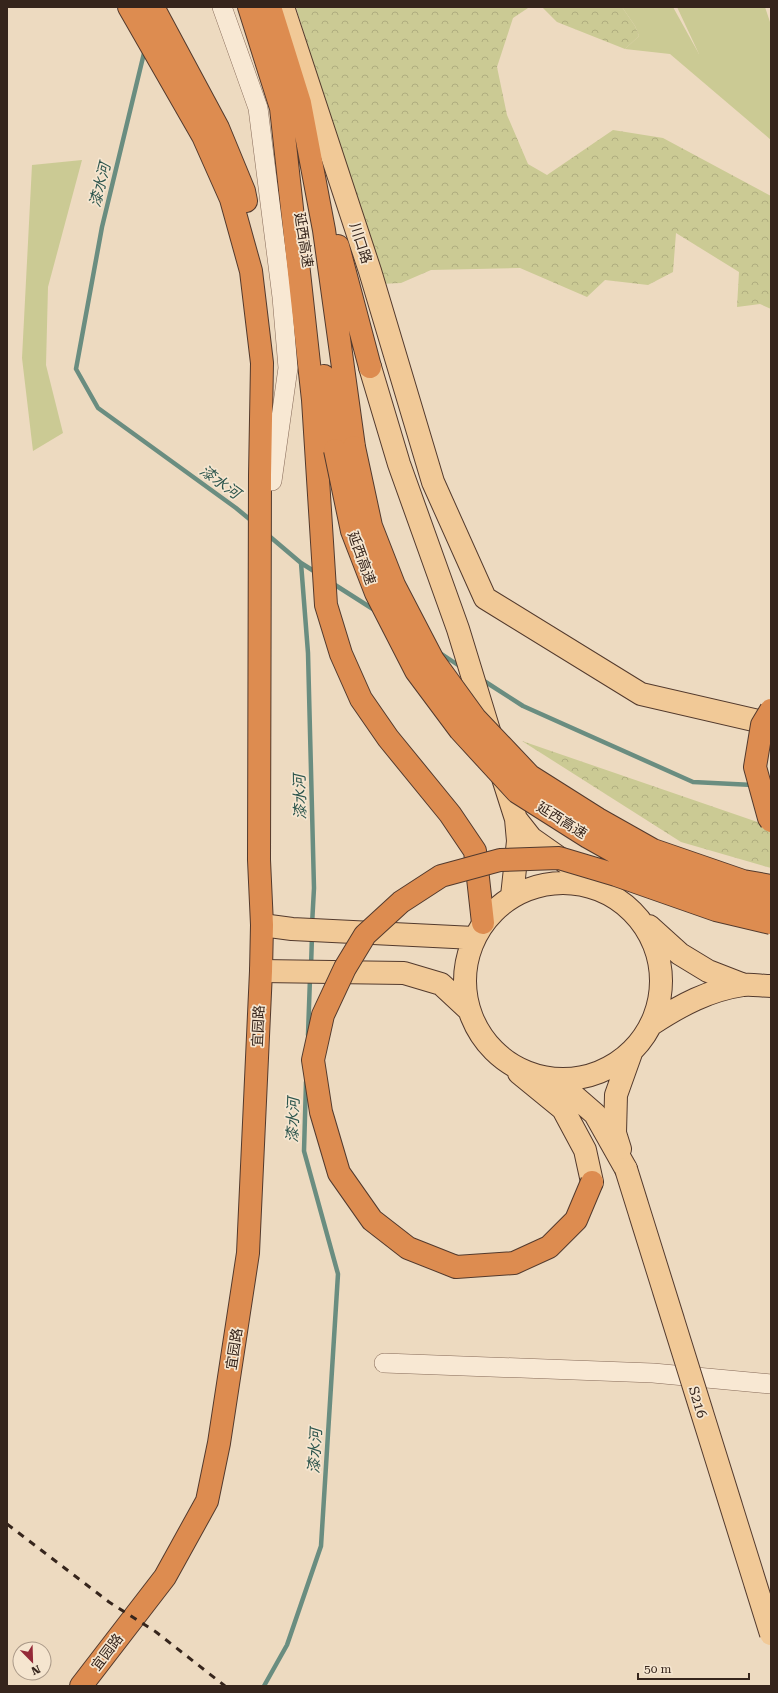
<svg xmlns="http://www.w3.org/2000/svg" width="778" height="1693" font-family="'Roboto Serif','Noto Sans SC',serif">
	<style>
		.green { fill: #cbca94 }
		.forest { fill: url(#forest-crowns) }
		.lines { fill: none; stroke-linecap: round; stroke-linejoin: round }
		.stream { stroke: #6a8d80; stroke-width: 4.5 }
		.minor-casing { stroke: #866a58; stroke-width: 20 }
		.major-casing { stroke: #533a2d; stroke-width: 24 }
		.highway-casing { stroke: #533a2d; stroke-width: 24 }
		.minor { stroke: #f8e8d3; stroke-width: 19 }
		.major { stroke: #f1c997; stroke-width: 22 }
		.highway { stroke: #dd8c50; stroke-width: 22 }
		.rail { stroke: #36251c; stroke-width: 3; stroke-dasharray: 7 7; stroke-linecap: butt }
		.major-bridge-casing { stroke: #533a2d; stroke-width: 24; stroke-linecap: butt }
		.highway-bridge-casing { stroke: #533a2d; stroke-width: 24; stroke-linecap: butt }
		.major-bridge { stroke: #f1c997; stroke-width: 22 }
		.highway-bridge { stroke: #dd8c50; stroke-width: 22 }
		.labels { text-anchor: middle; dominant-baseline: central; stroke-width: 3.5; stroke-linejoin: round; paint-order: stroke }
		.street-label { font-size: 14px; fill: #36251c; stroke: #f5e5cf }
		.water-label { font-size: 15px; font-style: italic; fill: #2c554d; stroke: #f5e5cf }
	</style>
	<defs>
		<pattern id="forest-crowns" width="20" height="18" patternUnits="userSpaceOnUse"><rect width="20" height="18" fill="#cbca94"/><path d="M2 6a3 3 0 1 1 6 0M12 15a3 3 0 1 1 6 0" fill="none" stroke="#afad7f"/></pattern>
	</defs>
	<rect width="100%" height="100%" fill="#eddac0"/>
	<path class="green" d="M622 7H673L699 54 677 7H765L771 25V140L670 54 625 49 639 36 635 26Z
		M82 160 48 287 46 365 63 433 33 451 22 358 32 165Z"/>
	<path class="forest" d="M296 7H527L528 8 513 18 497 67 507 115 528 164 547 175 613 130 663 138 771 196V309L760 304 737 307 739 272 676 233 673 272 648 285 605 280 587 297 520 268 431 270 401 283 380 284Z
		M542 7H622L635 26 639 36 625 49 557 22Z
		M522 741 769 826 771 828V868L681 842Z"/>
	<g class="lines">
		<path class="stream" d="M145 49 102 227 76 369 98 408 236 508 253 522
			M268 535 301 563 317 573
			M301 563 308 653 314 888 312 925
			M332 583 376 611
			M437 651 461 667
			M481 679 523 706 693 782 753 785
			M311 967 312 936
			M308 1035 310 978
			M264 1686 287 1645 321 1546 338 1274 304 1151 306 1082"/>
		<g class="minor-casing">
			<path id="minor" d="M222 7 258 108 282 297 288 368 272 481
				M384 1363 653 1373 771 1384"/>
		</g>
		<g class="major-casing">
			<path id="major" d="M283 7 370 271 433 482 485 598 641 694 771 724
				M370 367 399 464 458 629 491 737
				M501 772 516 819 518 841 512 896
				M516 819 531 838 568 864
				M465 981a98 98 0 1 1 196 0a98 98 0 1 1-196 0Z
				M262 925 292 929 474 938
				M649 926 680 954 708 971 744 985
				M261 971 404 973 441 984 469 1010
				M652 1024C681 1005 709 990 743 985 752 984 762 986 771 986
				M519 1073 563 1109 585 1150 592 1182
				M545 1080 572 1094 595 1114 626 1169
				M620 1149 615 1133 616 1095 631 1053"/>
		</g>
		<g class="highway-casing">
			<path id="highway" d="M153 7 218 128 244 191 246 201
				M249 7 281 108 283 123
				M270 7 300 103 324 230 354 447
				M281 108 313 400 326 605 341 654 361 699 388 738 450 814 475 851 483 923
				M338 246 370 367
				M324 376 335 450
				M81 1686 165 1577 207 1501 219 1443 248 1253 261 971 262 925 259 860 260 475 262 363 251 271 231 199 203 136 129 7"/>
		</g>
		<use href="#minor" class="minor"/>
		<use href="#major" class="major"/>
		<use href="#highway" class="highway"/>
		<path class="rail" d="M7 1524 109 1602 156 1632 225 1686"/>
		<g class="major-bridge-casing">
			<path id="major-bridge" d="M626 1169 771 1634"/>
		</g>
		<g class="highway-bridge-casing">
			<path id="highway-bridge" d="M354 447 371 526 394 585 433 660 475 718 530 776 598 819 653 850 743 881 771 886
				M335 450 352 531 376 593 416 671 460 730 517 792 588 837 643 868 717 891 771 903
				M771 710 762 725 755 767 769 818 771 821
				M592 1182 576 1220 549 1247 514 1263 456 1267 408 1248 372 1220 339 1173 321 1112 313 1060 323 1015 345 968 365 935 401 902 441 876 500 860 559 858 616 875 716 910 771 923"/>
		</g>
		<use href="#major-bridge" class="major-bridge"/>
		<use href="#highway-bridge" class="highway-bridge"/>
	</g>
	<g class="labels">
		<g class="street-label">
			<text transform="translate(304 240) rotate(81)">延西高速</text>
			<text transform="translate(361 243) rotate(72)">川口路</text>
			<text transform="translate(362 558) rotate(70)">延西高速</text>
			<text transform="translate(562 820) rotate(32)">延西高速</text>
			<text transform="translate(258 1026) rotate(-87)">宜园路</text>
			<text transform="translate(234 1349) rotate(-81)">宜园路</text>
			<text transform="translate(698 1402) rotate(73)">S216</text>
			<text transform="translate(107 1652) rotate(-53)">宜园路</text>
		</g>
		<g class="water-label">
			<text transform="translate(100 185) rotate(-76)">漆水河</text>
			<text transform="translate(220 482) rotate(36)">漆水河</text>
			<text transform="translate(300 797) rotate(-91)">漆水河</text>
			<text transform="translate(293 1120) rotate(-88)">漆水河</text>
			<text transform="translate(315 1451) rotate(-87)">漆水河</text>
		</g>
	</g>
	<rect width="778" height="1693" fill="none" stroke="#36251c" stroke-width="16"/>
	<g transform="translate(32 1661) rotate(157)"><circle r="19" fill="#f5e5cf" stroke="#a99887"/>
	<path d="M0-3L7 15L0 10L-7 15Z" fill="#942938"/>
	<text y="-6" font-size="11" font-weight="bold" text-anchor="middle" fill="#36251c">N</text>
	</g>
	<path d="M638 1673v6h111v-6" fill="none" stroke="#36251c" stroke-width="2"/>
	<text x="644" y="1673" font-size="12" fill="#36251c" stroke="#f5e5cf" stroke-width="3" paint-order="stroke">50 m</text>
</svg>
